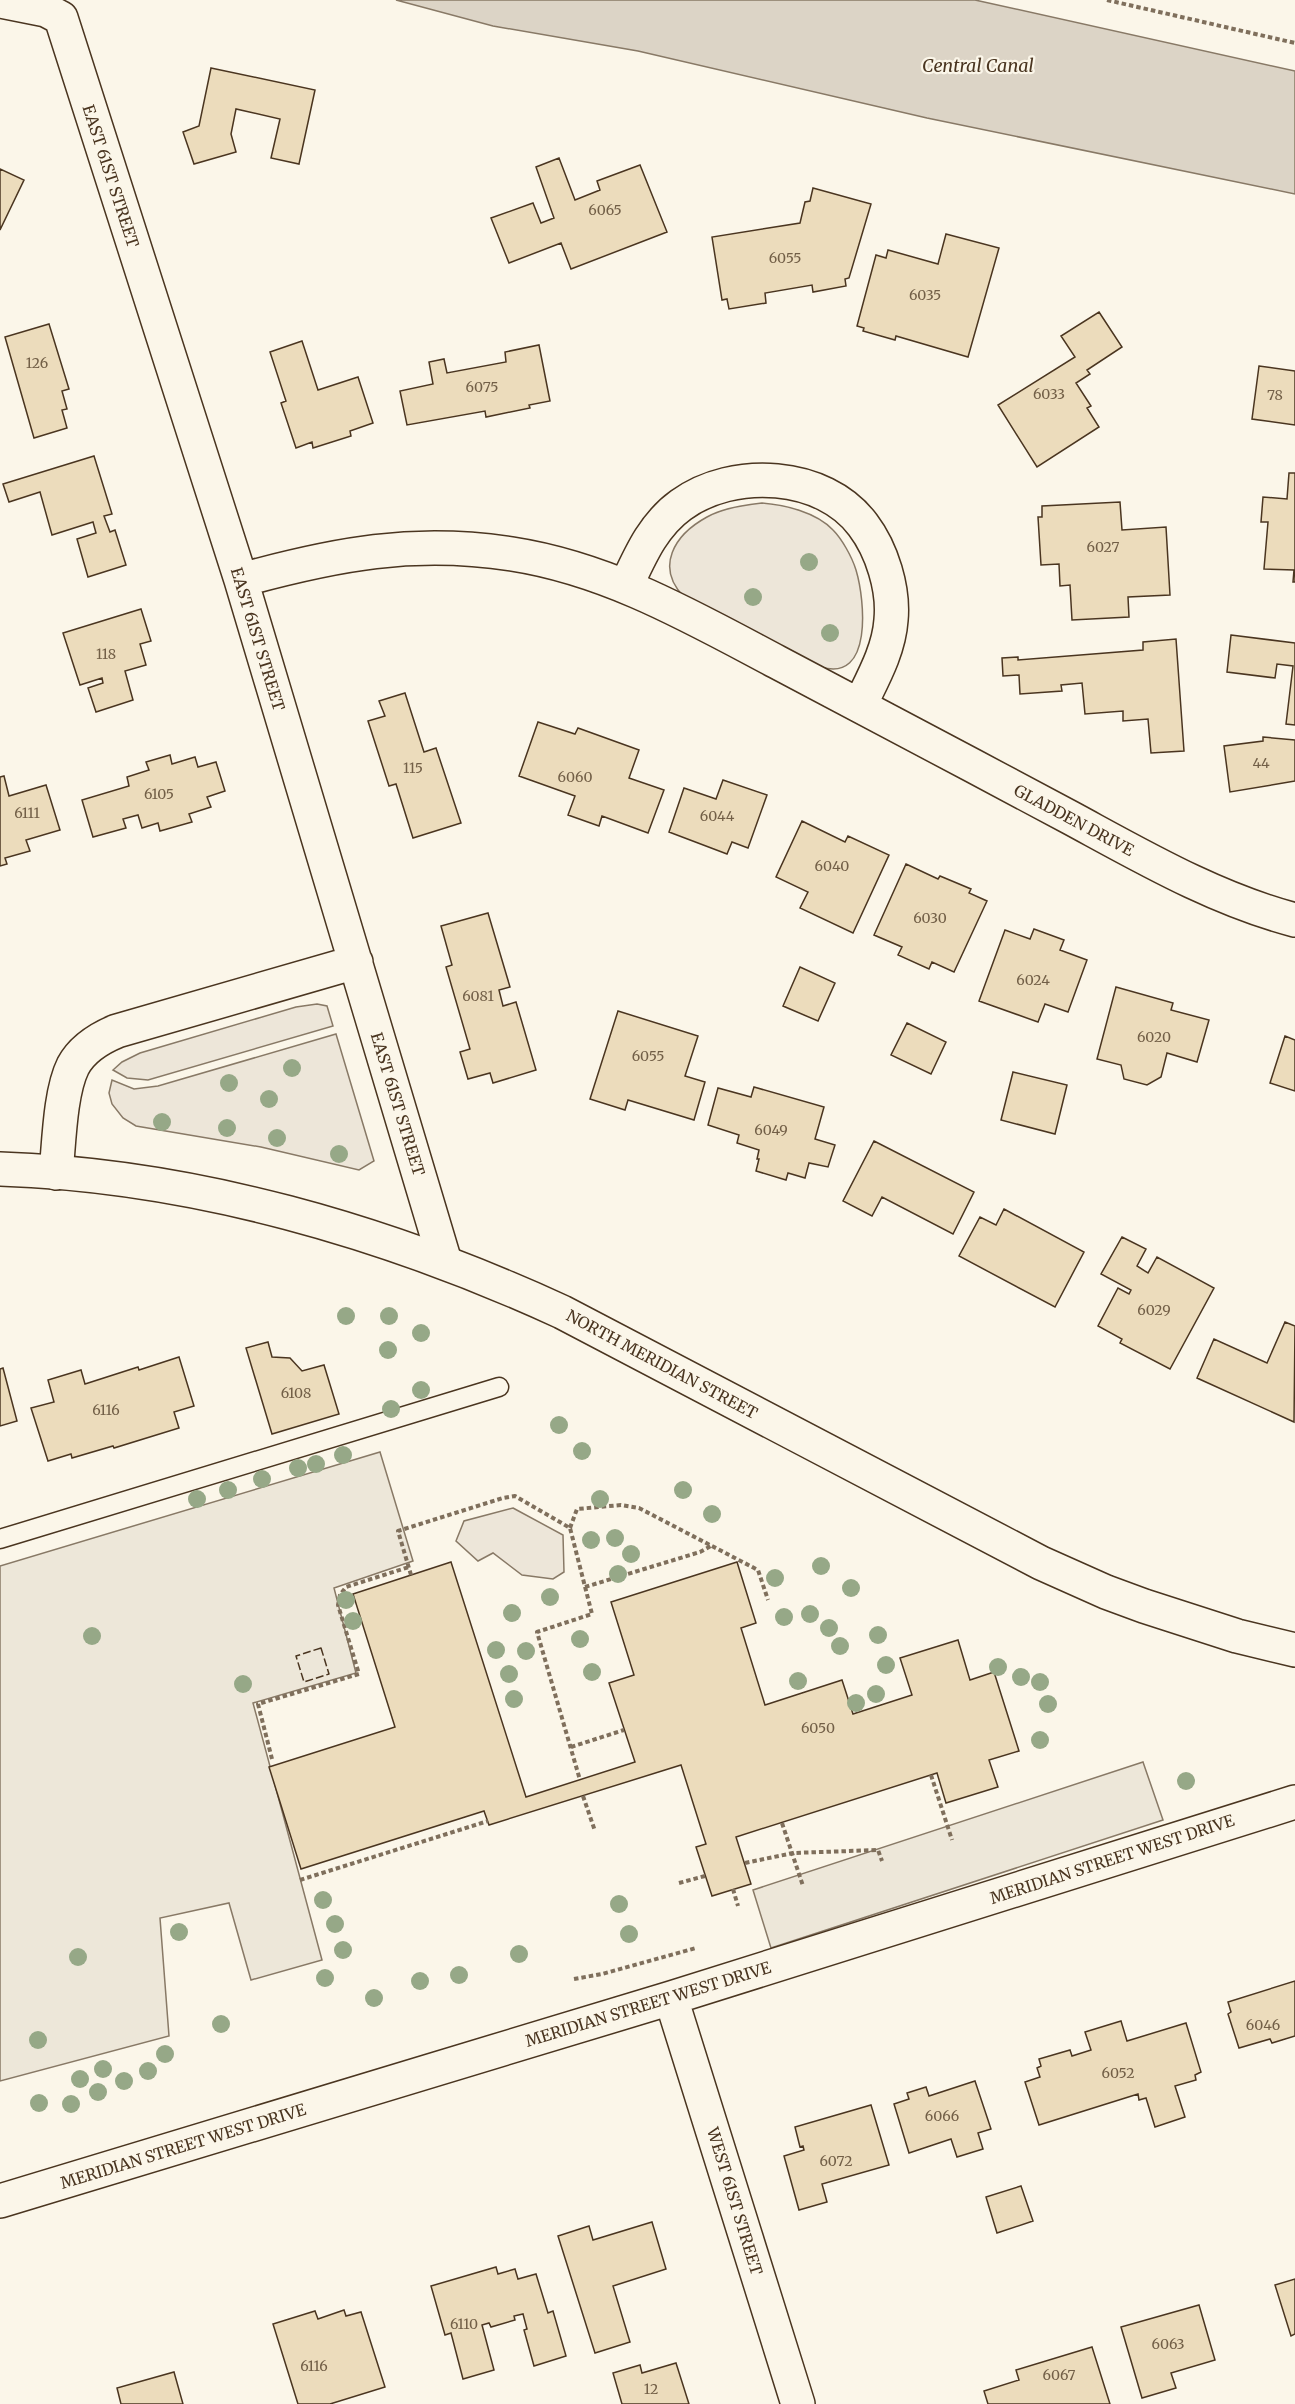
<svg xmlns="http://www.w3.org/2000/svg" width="1295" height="2404" font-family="Merriweather,serif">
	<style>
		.green { fill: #ede6d9; stroke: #887966; stroke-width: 1.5 }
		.parking { fill: #ede7d9; stroke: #887966; stroke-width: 1.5 }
		.water { fill: #dcd4c6; stroke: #887966; stroke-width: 1.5 }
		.building { fill: #ecdcbc; stroke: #4a3520; stroke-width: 1.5 }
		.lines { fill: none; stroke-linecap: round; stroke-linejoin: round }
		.service-casing { stroke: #4a3520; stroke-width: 21 }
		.minor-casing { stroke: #4a3520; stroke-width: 36 }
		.primary-casing { stroke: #4a3520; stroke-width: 36 }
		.path { stroke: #7f6f5c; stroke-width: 4; stroke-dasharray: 4.5 3; stroke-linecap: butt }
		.service { stroke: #fbf6e9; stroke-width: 18 }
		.minor { stroke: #fbf6e9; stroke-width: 33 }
		.primary { stroke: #fbf6e9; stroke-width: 33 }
		.fence { stroke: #4a3520; stroke-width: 1.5; stroke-dasharray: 8 3; stroke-linecap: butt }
		.tree { fill: #96a887 }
		.labels { text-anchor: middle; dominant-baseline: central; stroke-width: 4.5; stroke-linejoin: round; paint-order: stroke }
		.number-label { font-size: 14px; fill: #725f47 }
		.street-label { font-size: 16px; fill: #4a3520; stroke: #fbf6e9 }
		.water-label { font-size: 18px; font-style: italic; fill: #4a3520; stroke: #fbf6e9 }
	</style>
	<rect width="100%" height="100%" fill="#fbf6e9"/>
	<path class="green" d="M762 503C785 505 816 512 833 530 842 539 852 557 856 570 865 600 873 683 821 667L684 597C655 567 674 535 707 517 723 508 743 505 762 503Z
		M317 1004 327 1006 333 1026 148 1080 127 1078 113 1070 122 1062 140 1053 296 1007Z
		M336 1034 374 1161 359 1170 261 1147 136 1126 123 1118 112 1104 109 1093 112 1080 134 1089 158 1086Z
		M513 1508 563 1535 564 1572 553 1579 522 1575 493 1553 478 1561 456 1541 464 1521Z"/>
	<path class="parking" d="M380 1452 413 1561 334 1588 356 1673 253 1703 322 1960 251 1980 229 1903 160 1918 169 2036 0 2081V1566Z
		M1143 1762 1163 1820 771 1948 753 1890Z"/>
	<path class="water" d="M396 0H975L1295 71V194L927 118 638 51 493 26Z"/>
	<path class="building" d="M211 68 315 90 299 164 271 158 280 119 236 109 231 134 236 152 194 164 183 132 199 126Z
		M559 158 575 200 600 190 597 181 640 165 667 232 571 269 561 243 509 263 491 218 533 203 541 223 554 218 536 167Z
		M0 169 24 180 0 230Z
		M813 188 871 204 849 278 845 279 846 286 813 292 812 285 765 293 766 303 729 309 727 299 722 300 712 237 800 223 805 202 810 201Z
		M946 234 999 248 968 357 896 336 895 340 863 331 864 328 857 326 876 255 886 258 888 250 938 264Z
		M1099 312 1122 347 1087 370 1090 374 1076 383 1091 406 1087 408 1099 427 1037 467 998 405 1075 357 1061 336Z
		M49 324 69 389 62 391 67 409 62 410 67 428 34 438 5 337Z
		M302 341 318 390 358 377 373 423 350 431 351 436 313 448 312 442 296 448 281 403 286 401 270 352Z
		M539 345 550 401 529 405 530 408 486 417 485 411 407 425 400 391 433 384 429 362 444 359 447 373 506 362 505 352Z
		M1259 366 1295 371V425L1252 419Z
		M94 456 112 514 104 516 110 532 115 530 126 565 88 577 77 539 96 533 93 522 52 535 40 492 9 502 3 484Z
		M1289 473H1295V582H1293L1294 570 1264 569 1268 522H1261L1263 497 1287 499Z
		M1120 502 1122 530 1166 527 1170 595 1128 597 1129 617 1072 620 1070 585 1060 586 1059 564 1041 565 1038 517H1042V506Z
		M141 609 151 641 140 644 146 665 125 671 133 700 96 712 88 688 103 683 102 678 80 685 63 633Z
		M1231 635 1295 643V725L1286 724 1293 666 1277 664 1275 678 1227 672Z
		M1176 639 1184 751 1151 753 1148 719 1123 721V711L1085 714 1082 683 1061 685 1062 691 1020 694 1019 675 1003 676 1002 658 1018 657V660L1143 650V642Z
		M405 693 424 752 436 748 461 823 413 838 396 784 389 786 368 721 385 716 379 701Z
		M538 722 575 734 578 728 639 750 629 778 664 790 648 833 602 816 599 826 568 815 575 796 519 776Z
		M1263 737 1295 740V781L1230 792 1224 746 1263 741Z
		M170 755 172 764 195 757 198 767 216 762 225 791 207 797 211 807 189 814 192 822 160 831 158 823 142 828 138 815 123 819 126 828 93 837 82 800 129 786 127 777 149 770 146 762Z
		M4 776 9 796 46 785 60 830 26 840 30 851 5 858 7 864 0 866V777Z
		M723 780 767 795 748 848 732 842 727 854 669 832 684 788 716 799Z
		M802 821 845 842 848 836 889 855 853 933 800 908 808 892 776 877Z
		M906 864 938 879 940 876 971 889 969 893 987 901 954 972 932 962 929 969 898 955 902 947 874 935Z
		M488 913 510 987 499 990 503 1006 516 1002 536 1070 493 1083 490 1073 468 1079 460 1052 470 1049 446 967 452 965 441 926Z
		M1034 929 1064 940 1060 950 1087 960 1068 1012 1045 1004 1038 1022 979 1001 1005 930 1030 939Z
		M800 967 835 983 818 1021 783 1006Z
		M1116 987 1173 1003 1171 1010 1209 1020 1197 1062 1167 1053 1161 1077 1147 1085 1124 1079 1121 1065 1097 1059Z
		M618 1011 698 1036 685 1076 705 1082 694 1120 628 1100 625 1110 590 1099Z
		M907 1023 946 1042 931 1074 891 1055Z
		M1285 1036 1295 1040V1091L1270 1083Z
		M1013 1072 1067 1085 1055 1134 1001 1120Z
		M754 1087 824 1107 815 1139 835 1145 828 1167 809 1163 805 1178 788 1173 786 1180 756 1171 759 1159H757L759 1150 737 1143 739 1135 708 1125 718 1088 751 1097Z
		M874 1141 974 1192 953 1234 882 1197 872 1216 843 1201Z
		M1004 1209 1084 1252 1055 1307 959 1256 980 1217 996 1225Z
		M1122 1237 1146 1249 1137 1266 1148 1273 1157 1257 1214 1288 1170 1369 1120 1343 1122 1339 1098 1326 1118 1288 1129 1294 1131 1290 1101 1274Z
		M1285 1322 1295 1326 1294 1422 1197 1378 1214 1339 1267 1363Z
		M268 1342 272 1357 290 1358 302 1371 324 1365 339 1414 272 1434 246 1348Z
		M179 1357 194 1406 174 1412 179 1428 114 1448 113 1446 72 1458 71 1454 48 1461 31 1408 54 1402 48 1380 81 1370 85 1384 138 1367 139 1370Z
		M3 1368 17 1421 0 1426V1369Z
		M451 1562 526 1797 635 1762 609 1683 634 1675 611 1602 737 1562 756 1623 741 1628 765 1705 842 1680 853 1714 912 1695 900 1658 958 1640 970 1680 994 1672 1019 1751 989 1760 998 1787 946 1803 937 1773 736 1837 751 1884 712 1896 696 1847 706 1844 681 1765 489 1825 484 1811 301 1869 269 1767 395 1727 353 1594Z
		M1295 1981V2036L1272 2043 1270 2039 1239 2048 1228 2014 1231 2012 1228 2002Z
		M1121 2021 1127 2041 1186 2023 1201 2072 1195 2075 1196 2080 1175 2086 1185 2117 1155 2127 1146 2098 1139 2100 1138 2094 1039 2125 1025 2082 1040 2077 1037 2068 1041 2066 1039 2059 1070 2050 1072 2056 1091 2050 1085 2032Z
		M975 2081 991 2129 978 2133 983 2149 957 2157 951 2139 909 2153 894 2104 909 2099 907 2093 926 2087 929 2096Z
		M871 2105 889 2165 822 2184 827 2202 799 2210 784 2156 804 2150 803 2146 800 2147 795 2127Z
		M1021 2186 1033 2221 997 2233 986 2197Z
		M652 2222 666 2269 613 2286 630 2342 595 2353 558 2236 589 2226 593 2240Z
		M496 2267 498 2274 515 2269 518 2279 536 2274 548 2313 553 2311 566 2356 534 2366 524 2330 527 2329 523 2314 514 2316 515 2320 491 2327 489 2323 482 2325 494 2370 463 2379 451 2333 445 2335 431 2286Z
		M1295 2279V2334L1291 2336 1275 2285Z
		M1199 2305 1215 2360 1171 2373 1176 2388 1142 2398 1121 2327Z
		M344 2310 346 2316 361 2312 385 2387 330 2404H298L273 2324 315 2311 318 2319Z
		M1092 2347 1110 2404H988L984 2391 1019 2380 1016 2370Z
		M676 2363 689 2404H622L613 2373 640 2365 642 2373Z
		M174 2372 183 2404H121L117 2388Z"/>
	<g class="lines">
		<g class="service-casing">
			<path id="service" d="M0 1539 499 1387"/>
		</g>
		<g class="minor-casing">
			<path id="minor" d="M0 1 46 10 61 18 241 580 445 1262
				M241 580C336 554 413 539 512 554 609 569 692 617 777 662 875 713 973 766 1071 818 1143 857 1215 899 1295 920
				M626 586C640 556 653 525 681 505 733 467 824 472 863 525 882 550 894 589 891 620 889 650 873 678 860 705
				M56 1173C59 1143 60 1092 73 1066 82 1049 100 1038 117 1031L356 962
				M671 1998 798 2404
				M0 2201 671 1998 1295 1802"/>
		</g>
		<g class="primary-casing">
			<path id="primary" d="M0 1169C193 1175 388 1232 562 1312L1041 1563 1106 1592 1144 1606 1237 1636 1295 1650"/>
		</g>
		<path class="path" d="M1107 0 1295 43
			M570 1528 577 1509 621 1505 639 1508 758 1570 768 1600
			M411 1575 398 1531 503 1498 515 1496 570 1528 592 1614 537 1632 580 1780
			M585 1587 700 1552 711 1546
			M571 1747 624 1730
			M272 1759 258 1704 359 1674 338 1605 340 1595 346 1587 409 1567
			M931 1775 952 1840
			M583 1796 595 1831
			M782 1823 803 1886
			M745 1863 793 1853 878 1850 882 1861
			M300 1880 488 1821
			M679 1883 705 1876
			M733 1889 738 1906
			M574 1979 602 1974 696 1948"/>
		<use href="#service" class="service"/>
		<use href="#minor" class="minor"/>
		<use href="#primary" class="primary"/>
		<path class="fence" d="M321 1648 329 1674 304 1682 296 1656Z"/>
	</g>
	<g class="tree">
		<circle cx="809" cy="562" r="9"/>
		<circle cx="753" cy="597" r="9"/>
		<circle cx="830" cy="633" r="9"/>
		<circle cx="292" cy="1068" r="9"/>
		<circle cx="229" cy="1083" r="9"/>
		<circle cx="269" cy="1099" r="9"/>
		<circle cx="162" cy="1122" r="9"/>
		<circle cx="227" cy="1128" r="9"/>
		<circle cx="277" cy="1138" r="9"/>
		<circle cx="339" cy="1154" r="9"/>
		<circle cx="346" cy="1316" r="9"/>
		<circle cx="389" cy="1316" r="9"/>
		<circle cx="421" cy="1333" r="9"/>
		<circle cx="388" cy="1350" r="9"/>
		<circle cx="421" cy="1390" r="9"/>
		<circle cx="391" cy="1409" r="9"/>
		<circle cx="559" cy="1425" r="9"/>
		<circle cx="582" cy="1451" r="9"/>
		<circle cx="343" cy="1455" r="9"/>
		<circle cx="316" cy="1464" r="9"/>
		<circle cx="298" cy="1468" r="9"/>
		<circle cx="262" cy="1479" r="9"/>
		<circle cx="228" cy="1490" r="9"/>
		<circle cx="683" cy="1490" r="9"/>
		<circle cx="197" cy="1499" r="9"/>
		<circle cx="600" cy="1499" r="9"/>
		<circle cx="712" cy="1514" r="9"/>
		<circle cx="615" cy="1538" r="9"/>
		<circle cx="591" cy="1540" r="9"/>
		<circle cx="631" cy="1554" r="9"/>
		<circle cx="821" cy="1566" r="9"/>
		<circle cx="618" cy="1574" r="9"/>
		<circle cx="775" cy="1578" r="9"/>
		<circle cx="851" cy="1588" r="9"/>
		<circle cx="550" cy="1597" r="9"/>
		<circle cx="346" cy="1600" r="9"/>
		<circle cx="512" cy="1613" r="9"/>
		<circle cx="810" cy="1614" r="9"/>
		<circle cx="784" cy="1617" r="9"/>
		<circle cx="353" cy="1621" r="9"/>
		<circle cx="829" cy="1628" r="9"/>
		<circle cx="878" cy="1635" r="9"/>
		<circle cx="92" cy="1636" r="9"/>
		<circle cx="580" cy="1639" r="9"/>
		<circle cx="840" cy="1646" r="9"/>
		<circle cx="496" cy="1650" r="9"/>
		<circle cx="526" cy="1651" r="9"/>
		<circle cx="886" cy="1665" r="9"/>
		<circle cx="998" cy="1667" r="9"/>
		<circle cx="592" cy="1672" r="9"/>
		<circle cx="509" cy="1674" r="9"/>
		<circle cx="1021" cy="1677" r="9"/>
		<circle cx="798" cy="1681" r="9"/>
		<circle cx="1040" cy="1682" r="9"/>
		<circle cx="243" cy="1684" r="9"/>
		<circle cx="876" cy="1694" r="9"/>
		<circle cx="514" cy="1699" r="9"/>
		<circle cx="856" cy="1703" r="9"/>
		<circle cx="1048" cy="1704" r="9"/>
		<circle cx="1040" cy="1740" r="9"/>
		<circle cx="1186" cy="1781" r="9"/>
		<circle cx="323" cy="1900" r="9"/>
		<circle cx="619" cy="1904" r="9"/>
		<circle cx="335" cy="1924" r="9"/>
		<circle cx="179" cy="1932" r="9"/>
		<circle cx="629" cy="1934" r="9"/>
		<circle cx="343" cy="1950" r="9"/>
		<circle cx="519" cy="1954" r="9"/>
		<circle cx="78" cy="1957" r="9"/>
		<circle cx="459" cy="1975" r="9"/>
		<circle cx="325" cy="1978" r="9"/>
		<circle cx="420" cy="1981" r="9"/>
		<circle cx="374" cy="1998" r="9"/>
		<circle cx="221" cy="2024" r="9"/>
		<circle cx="38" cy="2040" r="9"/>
		<circle cx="165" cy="2054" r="9"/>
		<circle cx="103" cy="2069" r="9"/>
		<circle cx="148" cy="2071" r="9"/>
		<circle cx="80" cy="2079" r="9"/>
		<circle cx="124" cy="2081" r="9"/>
		<circle cx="98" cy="2092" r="9"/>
		<circle cx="39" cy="2103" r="9"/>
		<circle cx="71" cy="2104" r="9"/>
	</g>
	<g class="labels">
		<g class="number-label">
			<text x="605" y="210">6065</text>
			<text x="785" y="258">6055</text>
			<text x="925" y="295">6035</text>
			<text x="37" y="363">126</text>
			<text x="482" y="387">6075</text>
			<text x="1049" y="394">6033</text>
			<text x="1275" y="395">78</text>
			<text x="1103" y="547">6027</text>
			<text x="106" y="654">118</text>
			<text x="1261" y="763">44</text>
			<text x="413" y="768">115</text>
			<text x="575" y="777">6060</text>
			<text x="159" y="794">6105</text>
			<text x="27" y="813">6111</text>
			<text x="717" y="816">6044</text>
			<text x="832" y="866">6040</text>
			<text x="930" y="918">6030</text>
			<text x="1033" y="980">6024</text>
			<text x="478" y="996">6081</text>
			<text x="1154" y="1037">6020</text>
			<text x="648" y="1056">6055</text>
			<text x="771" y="1130">6049</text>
			<text x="1154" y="1310">6029</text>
			<text x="296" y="1393">6108</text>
			<text x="106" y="1410">6116</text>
			<text x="818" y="1728">6050</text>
			<text x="1263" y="2025">6046</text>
			<text x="1118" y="2073">6052</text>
			<text x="942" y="2116">6066</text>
			<text x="836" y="2161">6072</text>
			<text x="464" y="2324">6110</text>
			<text x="1168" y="2344">6063</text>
			<text x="314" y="2366">6116</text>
			<text x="1059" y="2375">6067</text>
			<text x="651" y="2389">12</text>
		</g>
		<g class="street-label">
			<text transform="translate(111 176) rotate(72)">EAST 61ST STREET</text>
			<text transform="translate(258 639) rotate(73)">EAST 61ST STREET</text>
			<text transform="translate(1074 820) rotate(28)">GLADDEN DRIVE</text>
			<text transform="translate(398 1104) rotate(73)">EAST 61ST STREET</text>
			<text transform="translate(662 1364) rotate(28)">NORTH MERIDIAN STREET</text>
			<text transform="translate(1112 1859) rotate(-18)">MERIDIAN STREET WEST DRIVE</text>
			<text transform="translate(648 2004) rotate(-17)">MERIDIAN STREET WEST DRIVE</text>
			<text transform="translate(183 2146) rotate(-17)">MERIDIAN STREET WEST DRIVE</text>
			<text transform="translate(735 2201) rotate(73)">WEST 61ST STREET</text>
		</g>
		<g class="water-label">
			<text x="978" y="65">Central Canal</text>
		</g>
	</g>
</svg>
